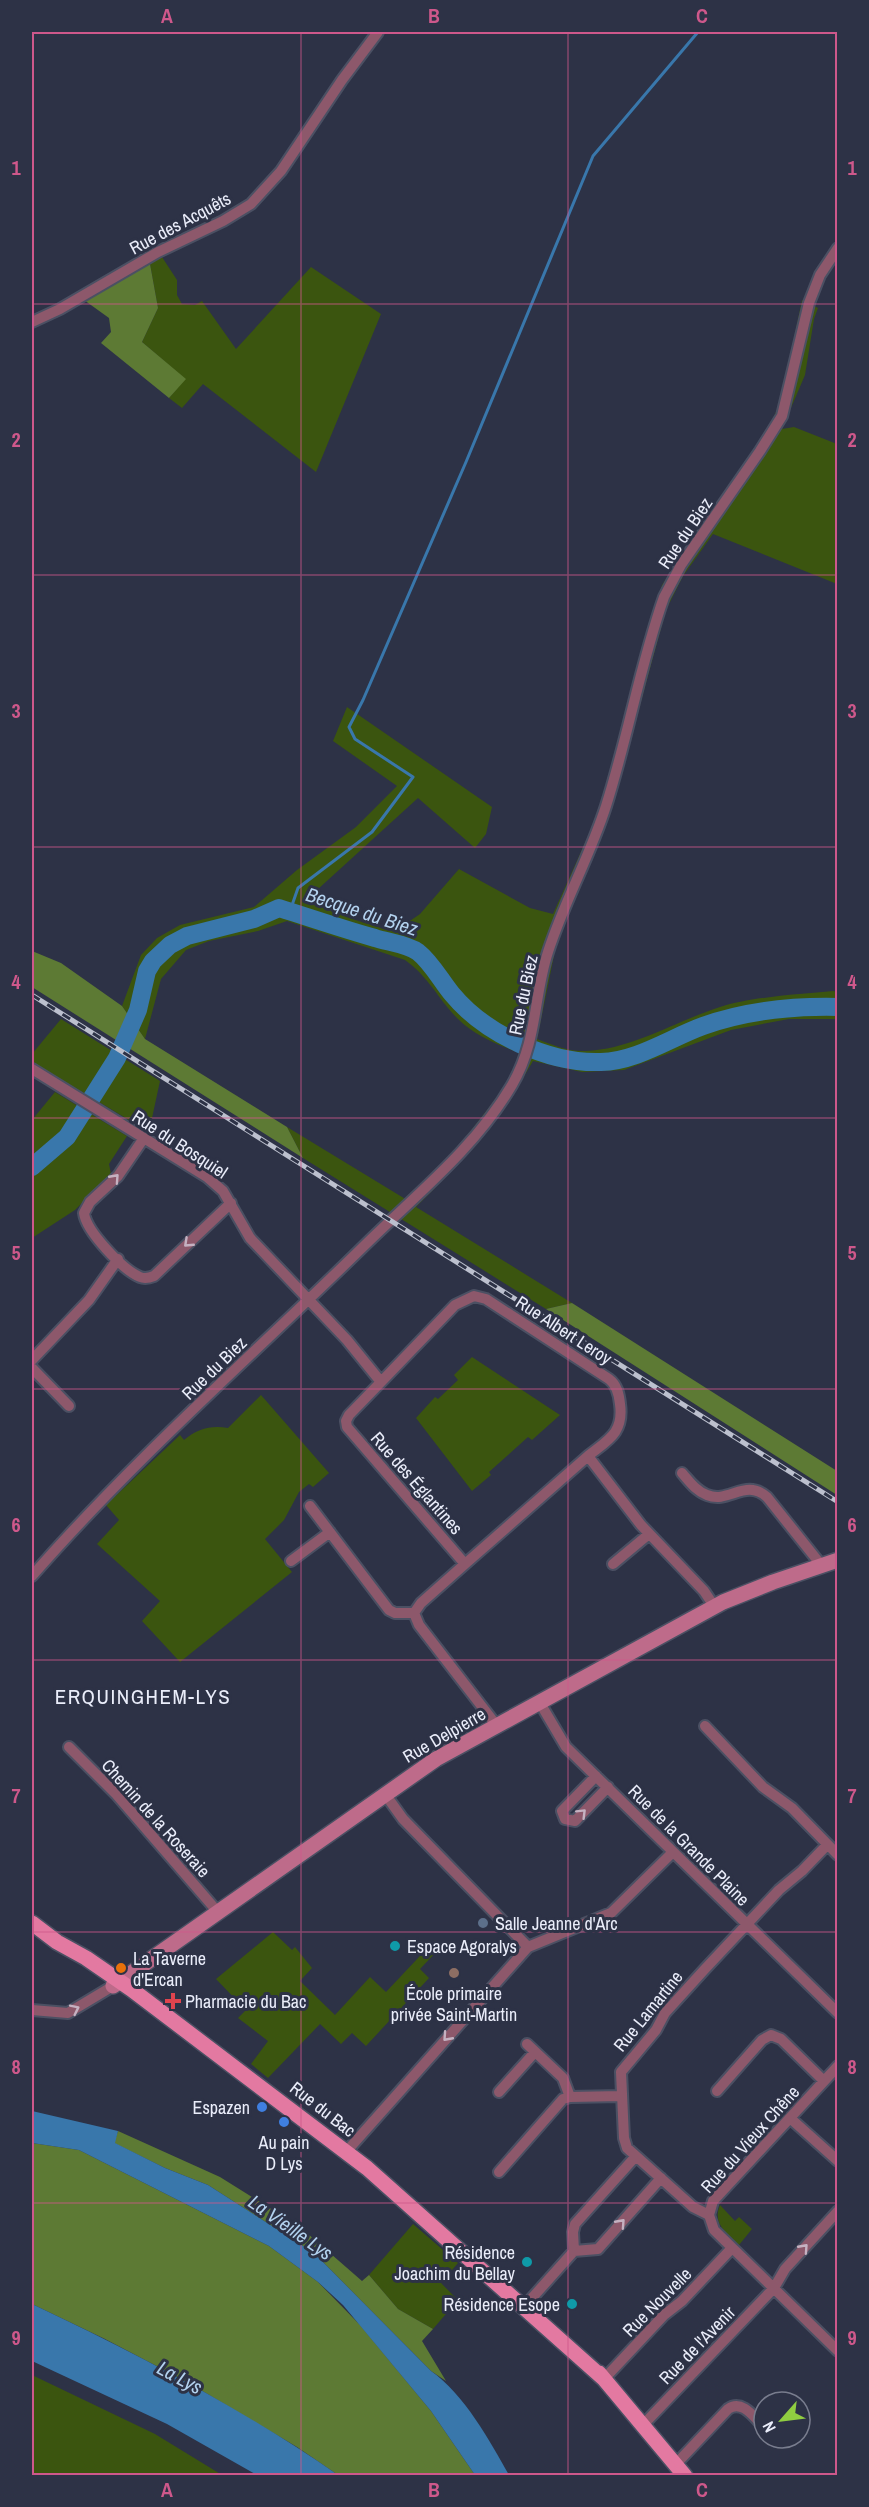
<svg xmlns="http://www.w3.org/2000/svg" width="869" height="2507" font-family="'Archivo Narrow',sans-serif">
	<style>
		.green { fill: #3b550f }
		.forest { fill: #5d7a34 }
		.water { fill: #3977ab }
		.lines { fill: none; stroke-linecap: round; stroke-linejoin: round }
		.stream { stroke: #3977ab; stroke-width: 3 }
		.river { stroke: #3977ab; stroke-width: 18 }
		.street-casing { stroke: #4b5063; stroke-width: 14 }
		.secondary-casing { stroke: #4b5063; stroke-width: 18 }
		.primary-casing { stroke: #4b5063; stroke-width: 18 }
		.street { stroke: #8d586b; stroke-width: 10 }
		.secondary { stroke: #be6b8a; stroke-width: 15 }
		.primary { stroke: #e379a1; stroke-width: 15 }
		.rail-casing { stroke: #bcc0ce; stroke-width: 5 }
		.rail { stroke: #2d3246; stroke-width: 3; stroke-dasharray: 9; stroke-linecap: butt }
		.oneway { stroke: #c5b1c1 }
		.grid { fill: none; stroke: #ce588b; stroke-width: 1.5; stroke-opacity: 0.55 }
		.service-dot { fill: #5c6f8a; stroke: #2d3246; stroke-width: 2 }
		.culture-dot { fill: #0f9aa8; stroke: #2d3246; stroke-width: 2 }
		.food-dot { fill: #e8710a; stroke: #2d3246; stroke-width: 2 }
		.education-dot { fill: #8d6e63; stroke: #2d3246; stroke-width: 2 }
		.health-dot { fill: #e0444e; stroke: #2d3246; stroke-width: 2 }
		.shop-dot { fill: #3f7fe0; stroke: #2d3246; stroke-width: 2 }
		.labels { text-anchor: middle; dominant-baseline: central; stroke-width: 6; stroke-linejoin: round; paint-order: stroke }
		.street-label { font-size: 18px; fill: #eaedfa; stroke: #2d3246 }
		.poi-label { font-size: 18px; fill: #eaedfa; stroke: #2d3246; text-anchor: start }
		.water-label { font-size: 20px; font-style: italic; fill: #b3d2ef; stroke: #2d3246 }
		.quarter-label { font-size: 21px; letter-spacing: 1.5px; fill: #eaedfa; stroke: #2d3246 }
		.neatline { fill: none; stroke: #ce588b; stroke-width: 2 }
		.grid-label { font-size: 20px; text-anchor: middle; font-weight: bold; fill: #ce588b }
	</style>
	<rect width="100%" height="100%" fill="#2d3246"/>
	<path class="green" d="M162 257 177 280V295L182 304 195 305 202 301 236 349 311 267 381 314 316 472 203 384 182 408 169 398 185 379 142 342 158 308 150 264Z
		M802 300 818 308 814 319 805 375 782 429 794 427 837 444V584L713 534 683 576 666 610 609 818 557 941 537 1039C553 1045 569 1052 586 1051 633 1049 676 1021 720 1007 751 997 800 994 833 991L837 992V1019H789L731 1030 624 1070 582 1072 533 1061C500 1119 463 1160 416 1207L572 1303 546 1309 303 1158 287 1127 407 1200 455 1151 491 1105 512 1076 519 1053C497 1044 475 1036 458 1019 438 999 429 977 405 960L287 921 258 931 209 941 186 950 161 979 145 1039 122 1006 141 955 157 938 180 925 254 907 297 870 356 827 397 786 333 741 347 707 492 807 486 834 475 848 418 798 317 890 346 917 387 930 401 927 420 914 459 869 530 908 553 914 602 805 662 585 770 426 781 400Z
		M61 1019 160 1081 149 1132 32 1062V1054Z
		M55 1092 127 1136 109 1164 111 1174 75 1210 32 1238V1120Z
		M472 1357 560 1415 532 1440 528 1437 489 1472 491 1475 472 1491 416 1418 435 1397 438 1399 458 1380 454 1375Z
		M261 1395 329 1473 313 1487 309 1484 299 1492 284 1520 265 1539 292 1572 180 1662 142 1621 160 1601 97 1544 119 1520 106 1505 180 1435 184 1440C197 1429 211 1425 228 1428Z
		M273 1932 292 1950 295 1947 312 1968 300 1981 335 2015 370 1977 386 1992 435 1940 442 1946 420 1969 429 1978 366 2046 352 2033 341 2044 320 2024 268 2078 251 2064 268 2041 238 2018 246 2010 216 1979Z
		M720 2205 735 2221 739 2217 752 2229 739 2245C726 2232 712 2224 720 2205Z
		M413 2224 458 2263 441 2283 458 2300 433 2329 398 2309 369 2275Z
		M32 2375 155 2434 222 2475H32Z"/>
	<path class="forest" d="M150 264 158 308 142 342 186 379 169 398 101 343 111 332 109 318 84 300Z
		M32 951 61 963 122 1006 145 1039 287 1127 303 1158 32 987Z
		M572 1303 837 1471V1495L546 1309Z
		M118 2131 220 2177 300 2227 362 2281 369 2275 398 2309 433 2329 422 2341 446 2381 431 2371 314 2253 208 2185 165 2168 114 2143Z
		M32 2143 79 2150 269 2246 318 2282 360 2325 431 2411 475 2475H338L297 2447 189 2383 105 2339 32 2304Z"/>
	<path class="water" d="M32 2111 118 2131 115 2143 165 2168 208 2185 314 2253 431 2371C464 2394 490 2441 509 2475H475L431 2411 343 2305 318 2282 269 2246 79 2150 32 2143Z
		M32 2304C138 2354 241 2408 338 2475H257L167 2424 32 2361Z"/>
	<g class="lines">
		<path class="stream" d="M290 911 298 888 372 832 413 777 355 739 349 727 363 700 466 462 593 156 698 32"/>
		<path class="river" d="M32 1167 67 1137 117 1058 138 1010 147 971 153 961 170 945 187 936 254 919 279 908C311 918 343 929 375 938 387 942 407 944 418 952 432 963 441 981 452 994 485 1034 549 1064 601 1062 637 1061 670 1038 703 1026 745 1011 793 1006 838 1007"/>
		<g class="street-casing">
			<path id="street" d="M32 322 60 309 158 252 223 221 251 204 281 171 342 80 378 32
				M32 1069 207 1177 223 1191 250 1238 347 1340 381 1382 349 1415 346 1421 347 1427 465 1564 588 1456
				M144 1138 118 1176 90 1202 84 1213C86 1231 123 1270 140 1277 145 1279 149 1278 154 1276L231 1203
				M32 1360 89 1300 118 1259
				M32 1368 69 1406
				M381 1382 455 1305 474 1296 486 1299 609 1379C617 1385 619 1394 620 1404 624 1433 608 1440 588 1456L641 1525 704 1591 714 1606
				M682 1473C689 1481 696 1491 707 1495 729 1504 745 1478 767 1497L822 1566
				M310 1506 389 1610 395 1613H414L419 1625 497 1726
				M291 1561 330 1532
				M613 1564 649 1534
				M32 1576C135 1458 254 1354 366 1244 417 1194 475 1148 512 1085 538 1040 533 998 548 952 564 902 590 856 606 806 628 737 640 665 664 597L681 565 760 451 782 416 809 303 820 275 838 248
				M414 1613 421 1603 465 1564
				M540 1703 566 1747 838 2013
				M705 1726 763 1787 792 1808 838 1855
				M69 1747 116 1794 217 1911
				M596 1776 562 1811 565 1819 575 1821 608 1787
				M385 1794 403 1819 528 1947
				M32 2010 68 2013 113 1986
				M527 2044 563 2078 570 2097
				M838 2066 713 2201 709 2215 714 2230 838 2351
				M717 2091 762 2040 771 2035 781 2039 824 2081
				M499 2092 535 2052
				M790 2118 838 2161
				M346 2152 528 1947 611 1913 673 1852
				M499 2172 563 2099 570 2097 621 2096
				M709 2215 693 2207 627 2148 624 2138 621 2072 656 2030 665 2013 704 1970 779 1890 802 1871 827 1845
				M574 2251 598 2249 661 2178
				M524 2307 574 2251 573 2232 575 2224 636 2156
				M604 2379 664 2315 682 2301 732 2248
				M643 2425 774 2288 785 2269 838 2211
				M676 2464 728 2409C742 2399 754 2417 764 2427"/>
		</g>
		<g class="secondary-casing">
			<path id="secondary" d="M113 1986 436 1759 723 1602 773 1582 838 1560"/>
		</g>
		<g class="primary-casing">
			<path id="primary" d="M32 1923 57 1942 86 1958 131 1989 367 2168 604 2379
				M599 2373 685 2476"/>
		</g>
		<use href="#street" class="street"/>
		<use href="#secondary" class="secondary"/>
		<use href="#primary" class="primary"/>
		<g class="rail-casing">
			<path id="rail" d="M32 995 838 1502"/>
		</g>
		<use href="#rail" class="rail"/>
	</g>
	<defs><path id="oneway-chevron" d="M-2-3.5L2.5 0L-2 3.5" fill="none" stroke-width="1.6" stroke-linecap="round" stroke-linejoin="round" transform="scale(1.5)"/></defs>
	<g class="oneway">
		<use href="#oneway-chevron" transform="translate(115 1178) rotate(-48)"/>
		<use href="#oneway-chevron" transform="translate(188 1243) rotate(137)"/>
		<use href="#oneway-chevron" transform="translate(582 1813) rotate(-45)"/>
		<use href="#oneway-chevron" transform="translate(75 2009) rotate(-26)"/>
		<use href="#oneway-chevron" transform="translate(447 2037) rotate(132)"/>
		<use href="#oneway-chevron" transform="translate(621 2223) rotate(-48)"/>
		<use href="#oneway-chevron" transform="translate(804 2248) rotate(-48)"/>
	</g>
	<path class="grid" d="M301 32V2476M568 32V2476M32 304H838M32 575H838M32 847H838M32 1118H838M32 1389H838M32 1660H838M32 1932H838M32 2203H838"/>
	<circle class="service-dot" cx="483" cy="1923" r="6"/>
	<g class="culture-dot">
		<circle cx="395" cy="1946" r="6"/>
		<circle cx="527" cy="2262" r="6"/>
		<circle cx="572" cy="2304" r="6"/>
	</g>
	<circle class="food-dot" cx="121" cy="1968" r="6"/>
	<circle class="education-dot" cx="454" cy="1973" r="6"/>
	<path class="health-dot" d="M170 1992h6v6h6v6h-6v6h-6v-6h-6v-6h6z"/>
	<g class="shop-dot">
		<circle cx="262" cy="2107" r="6"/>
		<circle cx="284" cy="2122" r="6"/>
	</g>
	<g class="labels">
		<g class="street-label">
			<text transform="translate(180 223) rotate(-28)">Rue des Acquêts</text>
			<text transform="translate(685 533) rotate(-56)">Rue du Biez</text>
			<text transform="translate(523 995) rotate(-78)">Rue du Biez</text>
			<text transform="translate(180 1144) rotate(33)">Rue du Bosquiel</text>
			<text transform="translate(564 1330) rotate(33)">Rue Albert Leroy</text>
			<text transform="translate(214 1368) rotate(-44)">Rue du Biez</text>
			<text transform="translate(417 1483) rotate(49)">Rue des Églantines</text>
			<text transform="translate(444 1735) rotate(-30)">Rue Delpierre</text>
			<text transform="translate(156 1818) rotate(48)">Chemin de la Roseraie</text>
			<text transform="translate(689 1845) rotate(45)">Rue de la Grande Plaine</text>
			<text transform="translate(648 2011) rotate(-51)">Rue Lamartine</text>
			<text transform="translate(323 2109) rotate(38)">Rue du Bac</text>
			<text transform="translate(750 2139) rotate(-48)">Rue du Vieux Chêne</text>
			<text transform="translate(657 2302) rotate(-45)">Rue Nouvelle</text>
			<text transform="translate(697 2345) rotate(-46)">Rue de l'Avenir</text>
		</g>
		<g class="poi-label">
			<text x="495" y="1923">Salle Jeanne d'Arc</text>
			<text x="407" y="1946">Espace Agoralys</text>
			<text x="133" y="1958">La Taverne<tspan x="133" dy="21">d'Ercan</tspan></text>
			<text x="454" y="1993" text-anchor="middle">École primaire<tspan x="454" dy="21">privée Saint-Martin</tspan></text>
			<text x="185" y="2001">Pharmacie du Bac</text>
			<text x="250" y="2107" text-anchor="end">Espazen</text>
			<text x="284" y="2142" text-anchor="middle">Au pain<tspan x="284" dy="21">D Lys</tspan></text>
			<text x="515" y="2252" text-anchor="end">Résidence<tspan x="515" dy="21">Joachim du Bellay</tspan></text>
			<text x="560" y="2304" text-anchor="end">Résidence Esope</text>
		</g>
		<g class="water-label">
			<text transform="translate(362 911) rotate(18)">Becque du Biez</text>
			<text transform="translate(291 2227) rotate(35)">La Vieille Lys</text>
			<text transform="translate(180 2377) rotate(28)">La Lys</text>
		</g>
		<g class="quarter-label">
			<text x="143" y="1696">ERQUINGHEM-LYS</text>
		</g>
	</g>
	<rect width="869" height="2507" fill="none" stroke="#2d3246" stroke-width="66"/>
	<g transform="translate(782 2420) rotate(242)"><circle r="28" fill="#2d3246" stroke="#797d8e" stroke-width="1.5"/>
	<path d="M0-4.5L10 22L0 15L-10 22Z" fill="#90cd41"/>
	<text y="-9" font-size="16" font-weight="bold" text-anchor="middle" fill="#eaedfa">N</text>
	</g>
	<rect x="33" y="33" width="803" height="2441" class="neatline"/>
	<g class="grid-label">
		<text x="167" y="23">A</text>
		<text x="434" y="23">B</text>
		<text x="702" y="23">C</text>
		<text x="16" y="175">1</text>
		<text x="852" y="175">1</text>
		<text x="16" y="447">2</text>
		<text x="852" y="447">2</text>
		<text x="16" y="718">3</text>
		<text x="852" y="718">3</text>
		<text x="16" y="989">4</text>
		<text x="852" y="989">4</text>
		<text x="16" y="1260">5</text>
		<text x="852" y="1260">5</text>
		<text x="16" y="1532">6</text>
		<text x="852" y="1532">6</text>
		<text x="16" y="1803">7</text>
		<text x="852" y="1803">7</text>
		<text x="16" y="2074">8</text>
		<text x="852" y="2074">8</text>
		<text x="16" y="2345">9</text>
		<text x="852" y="2345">9</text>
		<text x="167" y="2497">A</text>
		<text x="434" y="2497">B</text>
		<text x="702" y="2497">C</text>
	</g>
</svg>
